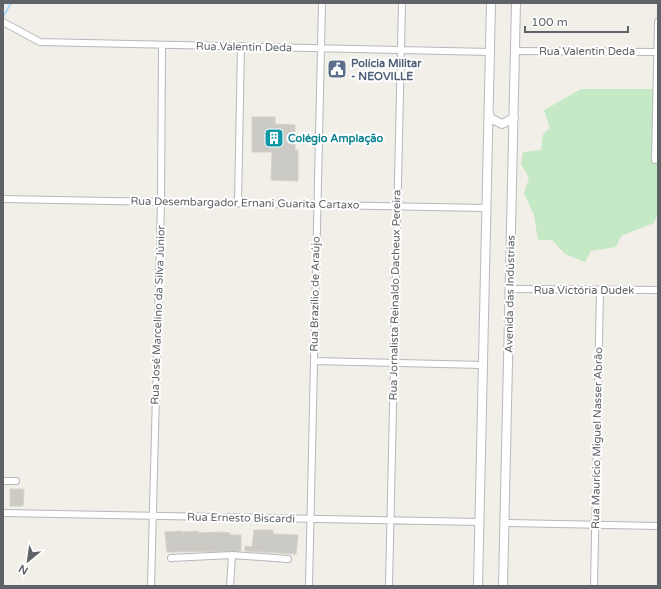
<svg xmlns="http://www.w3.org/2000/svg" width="661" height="589" font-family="'Varela Round',sans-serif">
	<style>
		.green { fill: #c5e8c5 }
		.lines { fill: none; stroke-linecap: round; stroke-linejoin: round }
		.stream { stroke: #aadaff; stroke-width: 2 }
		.building { fill: #cccac5; stroke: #d6d1c6 }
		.minor-casing { stroke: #b5b8bc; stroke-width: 8 }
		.secondary-casing { stroke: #b6babf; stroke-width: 10 }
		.minor { stroke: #fff; stroke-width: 6 }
		.secondary { stroke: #fff; stroke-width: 8 }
		.labels { text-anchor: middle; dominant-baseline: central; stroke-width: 4; stroke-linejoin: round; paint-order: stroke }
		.street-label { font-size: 11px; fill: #5f6368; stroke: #fff }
		.service-label { font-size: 11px; font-weight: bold; fill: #4e5e75; stroke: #fff; text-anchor: start }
		.culture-label { font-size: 11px; font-weight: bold; fill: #0d838f; stroke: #fff; text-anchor: start }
	</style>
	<rect width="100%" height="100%" fill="#f1efe8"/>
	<path class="green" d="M581 89H658V213L654 223 621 236 616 247 591 251 585 262 565 254 552 240H538L534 215 524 193 529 178 521 164 523 152 541 150 543 134 550 128 544 110Z"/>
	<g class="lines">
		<path class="stream" d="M3 17 11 3"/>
	</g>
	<path class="building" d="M252 117H275V124L295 125V150H298V181L271 180 272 152H252Z
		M10 489H24L23 506H10Z
		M254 530H273V534L298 535 296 554 245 551V546L252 547Z
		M181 531V532L198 531V533L219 532 230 533V535H241V551L167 552 165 532Z"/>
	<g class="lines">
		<g class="minor-casing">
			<path id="minor" d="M3 22 40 42 490 52
				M515 51 658 52
				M655 160 658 22
				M3 199 486 208
				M238 203 241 46
				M510 289 658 290
				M314 361 483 365
				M3 481H16
				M3 513 480 522
				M505 523 658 526
				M171 558 232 555 288 559
				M151 586 161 202 162 45
				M230 586 232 555
				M309 586 322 3
				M389 586 402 3
				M594 586 600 290"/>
		</g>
		<g class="secondary-casing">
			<path id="secondary" d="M489 112 490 118 502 124 514 118
				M478 586 491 3
				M503 586 516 3"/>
		</g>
		<use href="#minor" class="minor"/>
		<use href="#secondary" class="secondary"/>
	</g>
	<defs>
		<g id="civic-square" transform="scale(1)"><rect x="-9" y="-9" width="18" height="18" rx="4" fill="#5c6f8a" stroke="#fff"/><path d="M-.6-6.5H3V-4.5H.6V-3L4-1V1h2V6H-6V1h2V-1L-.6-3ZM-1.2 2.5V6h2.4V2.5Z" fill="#fff"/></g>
		<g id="building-square" transform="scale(1)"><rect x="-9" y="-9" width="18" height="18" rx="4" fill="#0f9aa8" stroke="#fff"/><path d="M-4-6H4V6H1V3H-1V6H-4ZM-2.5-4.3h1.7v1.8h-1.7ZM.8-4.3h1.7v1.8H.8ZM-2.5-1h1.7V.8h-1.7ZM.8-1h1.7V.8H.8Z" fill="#fff"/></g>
	</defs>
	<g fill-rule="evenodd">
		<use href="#civic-square" x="337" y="69"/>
		<use href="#building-square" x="274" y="138"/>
	</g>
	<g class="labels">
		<g class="street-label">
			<text transform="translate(244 47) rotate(1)">Rua Valentin Deda</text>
			<text x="587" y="51">Rua Valentin Deda</text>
			<text transform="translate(245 203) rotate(1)">Rua Desembargador Ernani Guarita Cartaxo</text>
			<text x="584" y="290">Rua Victória Dudek</text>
			<text transform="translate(315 294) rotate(-89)">Rua Brazílio de Araújo</text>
			<text transform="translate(510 294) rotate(-89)">Avenida das Indústrias</text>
			<text transform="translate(395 295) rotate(-89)">Rua Jornalista Reinaldo Dacheux Pereira</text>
			<text transform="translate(158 315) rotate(-88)">Rua José Marcelino da Silva Júnior</text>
			<text transform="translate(597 438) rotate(-89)">Rua Maurício Miguel Nasser Abrão</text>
			<text transform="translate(241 518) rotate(1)">Rua Ernesto Biscardi</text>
		</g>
		<g class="service-label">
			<text x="351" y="63">Polícia Militar<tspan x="351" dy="13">- NEOVILLE</tspan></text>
		</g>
		<g class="culture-label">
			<text x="288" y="138">Colégio Amplação</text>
		</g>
	</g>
	<rect width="661" height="589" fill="none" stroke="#5f6368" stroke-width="8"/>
	<g transform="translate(28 561) rotate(209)" stroke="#ffffff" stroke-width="3" paint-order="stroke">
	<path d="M0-3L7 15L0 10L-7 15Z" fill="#5f6368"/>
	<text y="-6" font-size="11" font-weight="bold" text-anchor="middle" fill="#5f6368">N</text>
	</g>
	<path d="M525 26v6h103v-6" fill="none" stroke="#5f6368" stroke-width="2"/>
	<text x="531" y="26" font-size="12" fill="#5f6368" stroke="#ffffff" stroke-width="3" paint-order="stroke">100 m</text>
</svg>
